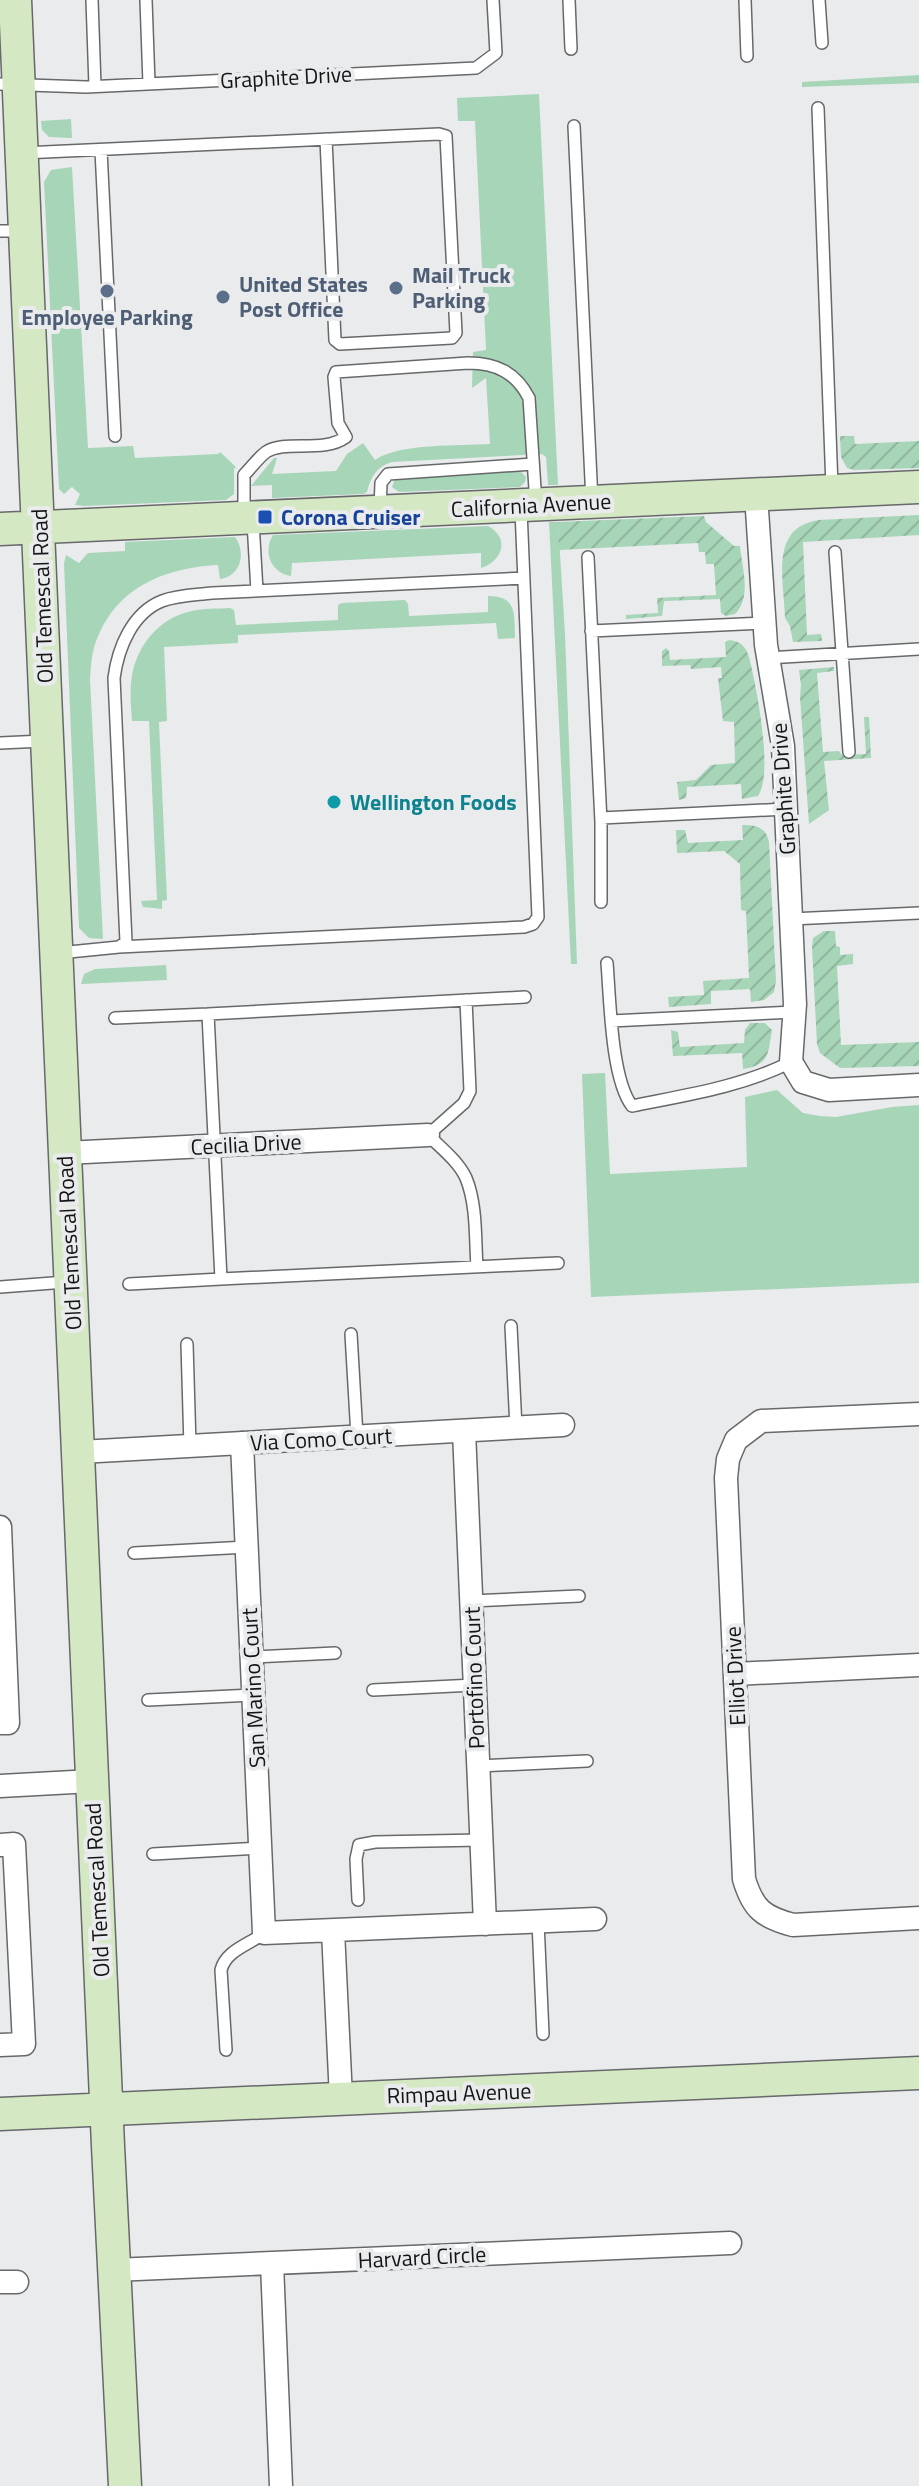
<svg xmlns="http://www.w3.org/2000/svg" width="919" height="2486" font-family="'Titillium Web',sans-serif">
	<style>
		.grass { fill: #a7d5b8 }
		.garden { fill: url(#garden-furrows) }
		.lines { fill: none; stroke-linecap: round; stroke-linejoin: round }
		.lane-casing { stroke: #67686a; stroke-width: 14 }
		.street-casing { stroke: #67686a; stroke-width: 25 }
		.secondary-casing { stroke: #67686a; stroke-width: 35 }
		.lane { stroke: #fff; stroke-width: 11 }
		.street { stroke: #fff; stroke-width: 22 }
		.secondary { stroke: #d5e8c4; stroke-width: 32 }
		.service-dot { fill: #5c6f8a; stroke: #eaebed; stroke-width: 3 }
		.transit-dot { fill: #1a4fb4; stroke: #eaebed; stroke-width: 3 }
		.culture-dot { fill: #0f9aa8; stroke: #eaebed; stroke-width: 3 }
		.labels { text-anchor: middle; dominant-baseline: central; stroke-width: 8; stroke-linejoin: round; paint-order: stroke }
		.street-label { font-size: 22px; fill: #151516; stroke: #eaebed }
		.service-label { font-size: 22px; font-weight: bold; fill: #4e5e75; stroke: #eaebed; text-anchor: start }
		.transit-label { font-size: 22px; font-weight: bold; fill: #164399; stroke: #eaebed; text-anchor: start }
		.culture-label { font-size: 22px; font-weight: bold; fill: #0d838f; stroke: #eaebed; text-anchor: start }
	</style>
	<defs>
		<pattern id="garden-furrows" width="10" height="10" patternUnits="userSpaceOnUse" patternTransform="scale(2)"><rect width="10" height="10" fill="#a7d5b8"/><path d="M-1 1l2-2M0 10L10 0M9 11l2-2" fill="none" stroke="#8fb69d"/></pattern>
	</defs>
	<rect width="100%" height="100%" fill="#eaebed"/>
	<path class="grass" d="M919 75V83L802 87V82Z
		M539 94 558 485H548L546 457 542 454 392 462C376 467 371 477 367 492L363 494 272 498V485L251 486 274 458H277L272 474 336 471 347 454 363 443 375 460C399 443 459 446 490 444L486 378 472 388 473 352 486 350 475 121H458L457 98Z
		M71 119 72 138 49 137 42 130 41 121Z
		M72 167 88 448 133 446 135 458 218 454 220 452 236 467 234 469V494L226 500 84 506 75 505 80 494 72 487 64 494 59 489 44 182 51 170Z
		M520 471 526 477 525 482 520 487 399 492 392 487 395 479 398 477Z
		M549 522H558L565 634 577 964H571Z
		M488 526C510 538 503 561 481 568V553L292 563 291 576C272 573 262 553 273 535Z
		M235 537C247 553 240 577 220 579L218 565C162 568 112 589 94 648 91 657 91 669 90 679L103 939 89 938 79 928 64 563 66 555 79 563 88 553 125 551V542Z
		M488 596C518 596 514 615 515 638L498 639 496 623 238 635V643L164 647 167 721 159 722 167 900 162 901V909L143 907 141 901 157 900 149 721H132C131 709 130 695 131 683 134 649 157 618 192 611 204 608 217 609 230 608L234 610 236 625 338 620V605L342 603 405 600 408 604 409 616 488 612Z
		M166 965 167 980 81 984 84 974 95 969Z
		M605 1073 610 1174 747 1167 745 1097 777 1090 803 1113 820 1116 836 1117 892 1107 919 1105V1283L591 1297 582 1074Z"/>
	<path class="garden" d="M840 436H854L855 444 919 441V468L854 470 847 468 841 457Z
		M919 515V535L803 542 807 635 821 634 822 641 793 642 790 626 785 618C784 580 769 527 819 520Z
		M704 516 706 522 734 546H740C742 568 752 597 735 614L726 616 721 613 720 599 664 601 662 616 626 619V615L658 613 657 598 716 595 714 564H706L705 552H699L698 543 559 550 558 522Z
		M729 640C741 642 745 645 749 657 756 685 774 773 758 796L742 799 741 784 687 787 686 798 679 800 677 782 696 780 711 765 735 763 734 722 723 721 718 678H722L721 667 691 669 690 665 662 666V651L666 648 669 651 670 660 726 657 725 642Z
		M834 667V671L817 673 823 752 839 751 842 755 866 754 864 717H869L871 758 824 761 829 810 809 824 800 697 801 685 799 670Z
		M742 825C756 825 766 827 769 842L776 981 774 992 764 1000 751 1002 750 989 711 991V1004L669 1007 668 997 704 995 703 981 749 978 746 911 741 910 740 864 724 851 677 853 676 830H685L688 843 743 840Z
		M824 931H835L836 946 840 947V955L853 954V964L837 966 841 1045 919 1042V1066L840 1068 820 1053 817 1044 812 947 813 938Z
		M750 1023H765L772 1030C768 1053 770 1065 743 1069L742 1053 673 1056 671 1030 678 1032 680 1047 744 1043 745 1030Z"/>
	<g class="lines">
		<g class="lane-casing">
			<path id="lane" d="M92 0 95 86
				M146 0 149 84
				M569 0 571 49
				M745 0 747 56
				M819 0 822 43
				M0 84 86 87 476 68 496 53 493 0
				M818 108 832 487
				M574 126 592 501
				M101 150 115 436
				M23 153 439 134 446 136 456 333 452 338 340 344 335 340 326 139
				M0 231H21
				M380 509 381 483 388 474 533 464
				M244 516V475C251 468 258 458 266 452 286 439 322 454 346 437L338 423 334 377 336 372 468 363C497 363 516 373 529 398L536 504
				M253 522 257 591
				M835 552 849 752
				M588 557 601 822V902
				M591 631 764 623
				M767 658 919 649
				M0 743 43 741
				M601 818 786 809
				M791 919 919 913
				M119 947 524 927 533 924 538 917 521 510
				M59 953 119 947 126 942 114 678C118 648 132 613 162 601 178 595 196 595 212 593L524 578
				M607 963C610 998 611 1079 632 1106 686 1095 741 1087 791 1062
				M525 997 208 1014 221 1279 558 1263
				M466 1000 470 1091 464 1103 428 1135C441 1148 458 1161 466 1178 477 1205 475 1238 477 1267
				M115 1018 208 1014
				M611 1021 794 1012
				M129 1284 221 1279
				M0 1287 66 1282
				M511 1326 516 1428
				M351 1334 357 1436
				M187 1344 190 1446
				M134 1553 247 1547
				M471 1601 579 1596
				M252 1657 335 1653
				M373 1690 474 1685
				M148 1700 253 1695
				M478 1766 587 1761
				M153 1854 260 1848
				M358 1900 356 1859 359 1845 375 1842 481 1840
				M538 1922 543 2034
				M226 2050 221 1970C226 1950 249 1945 264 1933"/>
		</g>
		<g class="street-casing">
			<path id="street" d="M756 495 766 645 783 746 795 1004 791 1062 803 1082 829 1090 919 1085
				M65 1153 428 1135
				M919 1414 761 1421 736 1440 728 1459 726 1478 744 1879C753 1909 763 1917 793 1925L919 1918
				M464 1431 485 1924
				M242 1443 264 1933 595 1919
				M80 1452 563 1425
				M0 1527 8 1723H0
				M735 1674 919 1665
				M0 1786 92 1781
				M0 1845 14 1844 24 2044 0 2045
				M333 1931 341 2098
				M272 2263 281 2486
				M114 2270 730 2243
				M0 2282H17"/>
		</g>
		<g class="secondary-casing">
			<path id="secondary" d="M15 0 108 2146 125 2486
				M0 529 919 487
				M0 2114 919 2073"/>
		</g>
		<use href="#lane" class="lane"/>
		<use href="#street" class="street"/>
		<use href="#secondary" class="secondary"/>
	</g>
	<g class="service-dot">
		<circle cx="396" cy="288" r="8"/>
		<circle cx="107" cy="291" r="8"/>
		<circle cx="223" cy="297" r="8"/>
	</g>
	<rect class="transit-dot" x="257" y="509" width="16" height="16" rx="4"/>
	<circle class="culture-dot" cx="334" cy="802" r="8"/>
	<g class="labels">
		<g class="street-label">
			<text transform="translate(286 77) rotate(-3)">Graphite Drive</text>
			<text transform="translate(531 505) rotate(-3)">California Avenue</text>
			<text transform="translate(42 596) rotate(-92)">Old Temescal Road</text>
			<text transform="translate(783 789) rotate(-94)">Graphite Drive</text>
			<text transform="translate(246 1144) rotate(-3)">Cecilia Drive</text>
			<text transform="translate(69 1243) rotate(-93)">Old Temescal Road</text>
			<text transform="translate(321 1439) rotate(-3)">Via Como Court</text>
			<text transform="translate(735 1676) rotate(-93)">Elliot Drive</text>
			<text transform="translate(474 1678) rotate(-92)">Portofino Court</text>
			<text transform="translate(253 1688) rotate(-93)">San Marino Court</text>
			<text transform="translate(97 1890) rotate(-93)">Old Temescal Road</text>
			<text transform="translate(459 2093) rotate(-2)">Rimpau Avenue</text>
			<text transform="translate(422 2257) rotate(-3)">Harvard Circle</text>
		</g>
		<g class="service-label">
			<text x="412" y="275">Mail Truck<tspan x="412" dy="25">Parking</tspan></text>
			<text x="239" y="284">United States<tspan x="239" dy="25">Post Office</tspan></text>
			<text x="107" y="317" text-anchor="middle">Employee Parking</text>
		</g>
		<g class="transit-label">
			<text x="281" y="517">Corona Cruiser</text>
		</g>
		<g class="culture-label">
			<text x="350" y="802">Wellington Foods</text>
		</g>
	</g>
</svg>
